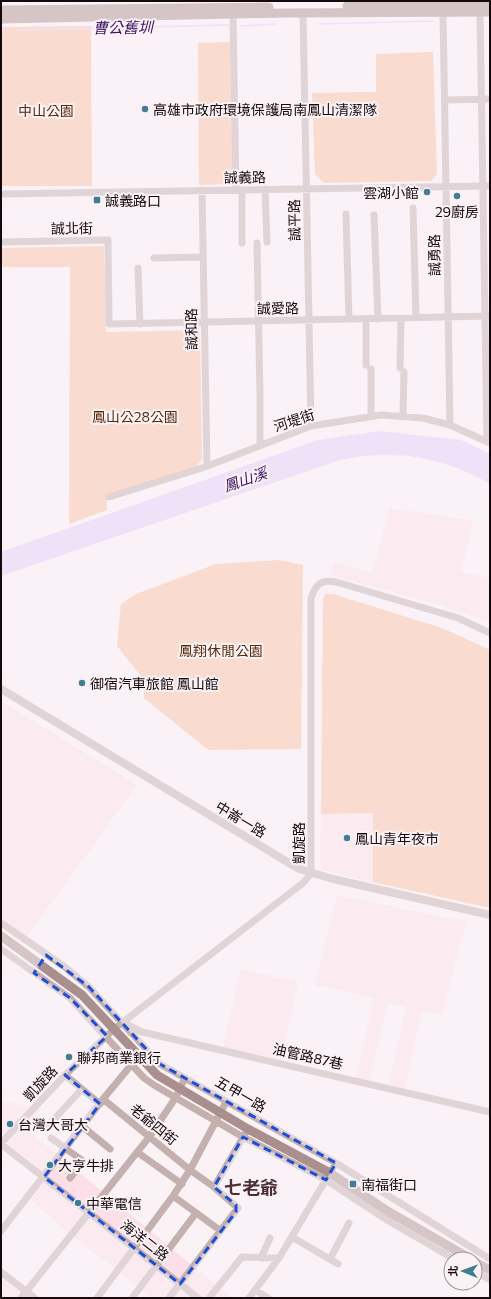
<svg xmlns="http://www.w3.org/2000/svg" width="491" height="1299" font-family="Commissioner,'Noto Sans TC',sans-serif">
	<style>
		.built { fill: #fcdfe9 }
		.green { fill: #fabfa2 }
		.water { fill: #dfcdfa }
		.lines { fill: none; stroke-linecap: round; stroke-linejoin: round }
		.stream { stroke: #dfcdfa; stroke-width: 1.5 }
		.minor { stroke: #c3b0af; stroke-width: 7 }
		.tertiary { stroke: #c3b0af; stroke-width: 8 }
		.secondary { stroke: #a98f8d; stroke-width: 9 }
		.marked { fill: none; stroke: #1d4ed8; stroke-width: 3; stroke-dasharray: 8 5; stroke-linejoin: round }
		.poi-dot { fill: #417e94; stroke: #faf2f5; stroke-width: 1.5 }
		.labels { text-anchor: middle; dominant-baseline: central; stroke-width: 4; stroke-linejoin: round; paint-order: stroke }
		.poi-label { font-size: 14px; fill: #15090d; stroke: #faf2f5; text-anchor: start }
		.park-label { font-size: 14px; fill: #59290b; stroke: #faf2f5 }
		.street-label { font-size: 14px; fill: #15090d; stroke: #faf2f5 }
		.water-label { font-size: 15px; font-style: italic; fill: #3f1266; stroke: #faf2f5 }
		.district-label { font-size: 18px; font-weight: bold; fill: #4b2d38; stroke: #faf2f5 }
	</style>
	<rect width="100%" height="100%" fill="#faf2f5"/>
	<path class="built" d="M390 508 473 521 461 572 490 578V622L437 604 330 575 335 563 372 573Z
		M1 701 137 785 27 936 1 919Z
		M373 813V882L322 870 320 863 321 814Z
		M337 895 466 922 442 1015 422 1010 405 1089 389 1084 406 1007 388 1003 369 1081 356 1078 374 998 315 985Z
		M241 969 298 982 281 1060 223 1047Z
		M1 1101 41 1109 25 1128 232 1298H153L75 1238 31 1200 48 1176 1 1138Z
		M1 1277 26 1297 25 1298H1Z"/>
	<path class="green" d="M91 26 92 186H1V27Z
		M230 42 233 181 229 184 199 185 198 43Z
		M433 52 437 174 431 181 324 183 315 174 312 93 376 92V54Z
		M104 246 106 332 195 330 200 336 202 459 196 467 107 496V510L69 524 70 267H1V248Z
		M279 560 303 565 301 749 208 750 144 698 145 681 117 646 121 604 136 594 216 564Z
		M325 594H333L442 628 490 650V908L373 882V813L321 814 323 599Z"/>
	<path class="water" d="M380 431 461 440 490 454V484C457 464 415 453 377 455 364 455 352 458 340 460L1 576V552L318 440Z"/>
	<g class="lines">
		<path class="stream" d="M319 24 433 21
			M241 26 275 24
			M1 30H5
			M17 30 229 25"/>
		<path class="minor" d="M443 12 450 425
			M480 12 487 442
			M303 13 311 426
			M233 14 236 190
			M445 100 490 99
			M265 189 267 242
			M202 190 207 466
			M242 190V243
			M1 194 490 186
			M413 208 416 318
			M346 214 349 319
			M374 215 378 319
			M1 242 108 240 109 324 490 316
			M257 243 260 395
			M154 258 202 257
			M138 268 140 324
			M366 319V365
			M400 368 401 319
			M371 369V416
			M260 398V446
			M403 417 404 372
			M109 497 205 467 311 426 381 415 423 418 450 425 490 443
			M1 923 65 967 89 987 160 1064 336 1163 490 1259
			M1 949 70 998 144 1078 154 1085 243 1137 326 1180 387 1220 454 1259
			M128 1025 142 1032 490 1112
			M65 1075 100 1104
			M103 1099 132 1064
			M82 1126 110 1149
			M46 1128 82 1089
			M51 1138 83 1161 70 1178
			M1 1143 65 1075 114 1029 303 883 311 874V598C316 584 321 579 336 582L458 618 490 633
			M1 1144 198 1298
			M137 1152 182 1184
			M214 1187 245 1134
			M173 1196 221 1231
			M1 1231 103 1099 190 1170 173 1196 97 1298
			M292 1237 338 1264
			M261 1258 270 1238
			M330 1259 349 1223
			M475 1271 490 1280
			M1 1272 35 1298
			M255 1290 268 1298
			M21 1298 150 1136 176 1097 185 1078
			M132 1298 196 1213
			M169 1298 238 1208 214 1187 190 1170 226 1102
			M209 1298 242 1257 279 1258
			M249 1298 279 1258 336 1163"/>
		<path class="tertiary" d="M1 689 299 869 333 879 490 915"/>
		<path class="secondary" d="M347 6 490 4
			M1 10 269 7
			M1 19 285 13 490 12
			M1 936 82 995 157 1075 248 1129 330 1173 389 1212 471 1259
			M475 1262 490 1270"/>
	</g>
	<path d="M0 0H491V1299H0ZM46 955 89 987 160 1064 336 1163 326 1180 243 1137 214 1187 236 1205V1212L180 1284 44 1177 100 1104 65 1075 107 1036 70 998 34 973Z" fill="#faf2f5" fill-opacity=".55" fill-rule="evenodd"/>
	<path class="marked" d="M46 955 89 987 160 1064 336 1163 326 1180 243 1137 214 1187 236 1205V1212L180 1284 44 1177 100 1104 65 1075 107 1036 70 998 34 973Z"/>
	<g class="poi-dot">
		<circle cx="145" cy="109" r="4"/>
		<circle cx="427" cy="192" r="4"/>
		<circle cx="457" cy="196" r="4"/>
		<rect x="93" y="196" width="8" height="8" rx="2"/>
		<circle cx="82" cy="683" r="4"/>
		<circle cx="347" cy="838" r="4"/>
		<circle cx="69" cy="1057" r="4"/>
		<circle cx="10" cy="1124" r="4"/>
		<circle cx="50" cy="1165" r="4"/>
		<rect x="349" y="1180" width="8" height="8" rx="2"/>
		<circle cx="78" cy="1203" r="4"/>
	</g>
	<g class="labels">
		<g class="poi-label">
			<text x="153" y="109">高雄市政府環境保護局南鳳山清潔隊</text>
			<text x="419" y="192" text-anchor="end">雲湖小館</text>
			<text x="105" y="200">誠義路口</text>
			<text x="457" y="211" text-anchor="middle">29廚房</text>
			<text x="90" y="683">御宿汽車旅館 鳳山館</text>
			<text x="355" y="838">鳳山青年夜市</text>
			<text x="77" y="1057">聯邦商業銀行</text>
			<text x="18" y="1124">台灣大哥大</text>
			<text x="58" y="1165">大亨牛排</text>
			<text x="361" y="1184">南福街口</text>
			<text x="86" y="1203">中華電信</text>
		</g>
		<g class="park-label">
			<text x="46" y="110">中山公園</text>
			<text x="135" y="416">鳳山公28公園</text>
			<text x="221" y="650">鳳翔休閒公園</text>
		</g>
		<g class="street-label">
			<text transform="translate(245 177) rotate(-1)">誠義路</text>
			<text transform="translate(294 220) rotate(-91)">誠平路</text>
			<text transform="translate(72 228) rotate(-1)">誠北街</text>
			<text transform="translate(434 255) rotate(-91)">誠勇路</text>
			<text transform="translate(278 308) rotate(-1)">誠愛路</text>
			<text transform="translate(191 329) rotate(-91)">誠和路</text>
			<text transform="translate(294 420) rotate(-18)">河堤街</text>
			<text transform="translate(241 819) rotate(31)">中崙一路</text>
			<text transform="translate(298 843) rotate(-90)">凱旋路</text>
			<text transform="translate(308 1056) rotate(13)">油管路87巷</text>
			<text transform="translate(40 1083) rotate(-47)">凱旋路</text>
			<text transform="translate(241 1094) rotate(30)">五甲一路</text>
			<text transform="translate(154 1124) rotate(39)">老爺四街</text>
			<text transform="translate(145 1240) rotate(38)">海洋二路</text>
		</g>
		<g class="water-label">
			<text transform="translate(123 27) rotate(-1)">曹公舊圳</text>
			<text transform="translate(245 479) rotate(-19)">鳳山溪</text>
		</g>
		<g class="district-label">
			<text x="251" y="1187">七老爺</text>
		</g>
	</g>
	<rect width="491" height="1299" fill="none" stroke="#15090d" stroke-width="4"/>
	<g transform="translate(463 1271) rotate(271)"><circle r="19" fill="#faf2f5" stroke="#9e9598"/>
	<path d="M0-3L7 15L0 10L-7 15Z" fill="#417e94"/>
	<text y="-6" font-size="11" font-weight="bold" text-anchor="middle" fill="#15090d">北</text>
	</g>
</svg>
